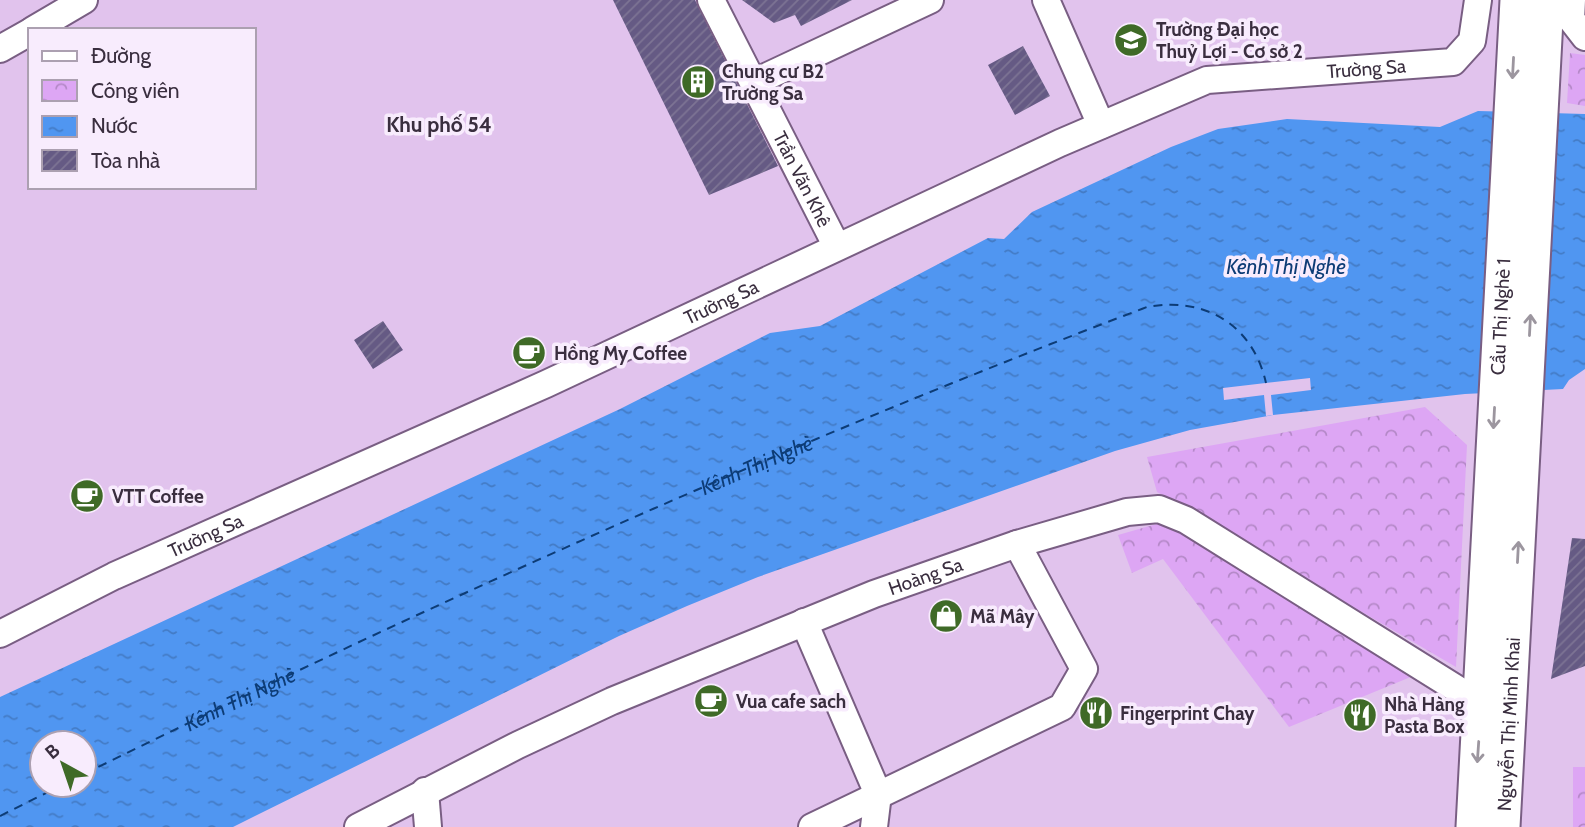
<svg xmlns="http://www.w3.org/2000/svg" width="1585" height="827" font-family="Cabin,sans-serif">
	<style>
		.park { fill: url(#park-crowns) }
		.water { fill: url(#water-ripples); fill-rule: evenodd }
		.pier { fill: #e1c3ed }
		.lines { fill: none; stroke-linecap: round; stroke-linejoin: round }
		.ferry { stroke: #0d3c76; stroke-width: 2; stroke-dasharray: 9 7; stroke-linecap: butt }
		.building { fill: url(#building-hatch) }
		.minor-casing { stroke: #795e83; stroke-width: 30 }
		.major-casing { stroke: #795e83; stroke-width: 37 }
		.minor { stroke: #fff; stroke-width: 26 }
		.major { stroke: #fff; stroke-width: 33 }
		.oneway { stroke: #9c969f }
		.labels { text-anchor: middle; dominant-baseline: central; stroke-width: 7; stroke-linejoin: round; paint-order: stroke }
		.poi-label { font-size: 19px; font-weight: bold; fill: #3a2e3f; stroke: #f8ecfd; text-anchor: start }
		.street-label { font-size: 19px; fill: #3a2e3f; stroke: #f8ecfd }
		.neighbourhood-label { font-size: 21px; font-weight: bold; fill: #3a2e3f; stroke: #f8ecfd }
		.water-label { font-size: 21px; font-style: italic; fill: #0d3c76; stroke: #f8ecfd }
	</style>
	<defs>
		<pattern id="park-crowns" width="20" height="18" patternUnits="userSpaceOnUse" patternTransform="scale(1.75)"><rect width="20" height="18" fill="#dda6f4"/><path d="M2 6a3 3 0 1 1 6 0M12 15a3 3 0 1 1 6 0" fill="none" stroke="#b488c7"/></pattern>
		<pattern id="water-ripples" width="26" height="14" patternUnits="userSpaceOnUse" patternTransform="scale(1.75)"><rect width="26" height="14" fill="#5096f1"/><path d="M2 4q2-2 4 0t4 0M15 11q2-2 4 0t4 0" fill="none" stroke="#437bc5"/></pattern>
		<pattern id="building-hatch" width="6" height="6" patternUnits="userSpaceOnUse" patternTransform="scale(1.75)"><rect width="6" height="6" fill="#655a84"/><path d="M-1 1l2-2M0 6l6-6M5 7l2-2" fill="none" stroke="#7d7494"/></pattern>
	</defs>
	<rect width="100%" height="100%" fill="#e1c3ed"/>
	<path class="park" d="M1570 53 1585 55V106L1567 103Z
		M1425 407 1467 445 1456 667 1157 492 1147 457Z
		M1167 521 1418 674 1289 727 1163 559 1132 573 1118 535Z
		M1573 767H1585V827H1573Z"/>
	<path class="water" d="M1478 111 1585 114V369L1569 380 1563 389 1465 394 1273 415 1190 430 1115 451 758 577 687 606 619 636 233 827H0V697L620 409 770 333 820 326 988 238 1004 239 1032 212 1171 147 1218 129 1287 119 1440 127ZM42 743H84V785H42Z"/>
	<path class="pier" d="M1310 378 1311 390 1271 395 1273 415 1266 416 1264 395 1224 400 1223 388Z"/>
	<g class="lines">
		<g class="ferry">
			<path id="s1" d="M84 774C432 603 785 444 1147 307 1205 296 1253 325 1266 383"/>
			<path d="M0 816 62 785"/>
		</g>
	</g>
	<path class="building" d="M613 0H695L778 166 709 195Z
		M742 0H852L801 26 795 15 774 23Z
		M1023 46 1050 96 1015 115 988 65Z
		M383 321 403 350 373 369 354 340Z
		M1572 538 1585 539V666L1551 679Z"/>
	<g class="lines">
		<g class="minor-casing">
			<g id="minor">
				<path id="s2" d="M711 0 837 247"/>
				<path d="M1046 0 1101 125"/>
				<path d="M1572 0 1571 19 1585 37"/>
				<path d="M33 30 84 0"/>
				<path d="M0 49 30 32"/>
				<path d="M755 82 930 0"/>
				<path d="M804 622 878 794 874 827"/>
				<path id="s3" d="M0 634 114 576 546 384 1060 143 1207 80 1453 62 1472 41 1478 0"/>
				<path d="M425 791 428 827"/>
				<path id="s4" d="M358 827 518 745 612 701 874 594 1017 544 1127 512 1159 509 1186 520 1481 704"/>
				<path d="M812 827 1062 707 1084 669 1017 544"/>
			</g>
		</g>
		<g class="major-casing">
			<g id="major">
				<path id="s5" d="M1473 827 1517 0"/>
				<path id="s6" d="M1503 827 1547 0"/>
			</g>
		</g>
		<use href="#minor" class="minor"/>
		<use href="#major" class="major"/>
	</g>
	<defs><path id="oneway-shaft" d="M-6 0H5M1.5-3L5.5 0L1.5 3" fill="none" stroke-width="1.6" stroke-linecap="round" stroke-linejoin="round" transform="scale(1.75)"/></defs>
	<g class="oneway">
		<use href="#oneway-shaft" transform="translate(1513 68) rotate(93)"/>
		<use href="#oneway-shaft" transform="translate(1530 325) rotate(-87)"/>
		<use href="#oneway-shaft" transform="translate(1494 418) rotate(93)"/>
		<use href="#oneway-shaft" transform="translate(1518 552) rotate(-87)"/>
		<use href="#oneway-shaft" transform="translate(1478 752) rotate(94)"/>
	</g>
	<defs>
		<g id="university-disc" transform="scale(1.75)"><circle r="9.5" fill="#3f6a27" stroke="#f8ecfd"/><path d="M0-5L7-2L0 1L-7-2ZM-4 1L0 2.5L4 1V4Q0 6-4 4Z" fill="#fff"/></g>
		<g id="building-disc" transform="scale(1.75)"><circle r="9.5" fill="#3f6a27" stroke="#f8ecfd"/><path d="M-4-6H4V6H1V3H-1V6H-4ZM-2.5-4.3h1.7v1.8h-1.7ZM.8-4.3h1.7v1.8H.8ZM-2.5-1h1.7V.8h-1.7ZM.8-1h1.7V.8H.8Z" fill="#fff"/></g>
		<g id="cafe-disc" transform="scale(1.75)"><circle r="9.5" fill="#3f6a27" stroke="#f8ecfd"/><path d="M-5.5-4.5H6V0H3Q3 3.5 0 3.5H-2.5Q-5.5 3.5-5.5 0ZM3-3.2v2h1.7v-2ZM-6 4.5H4V6H-6Z" fill="#fff"/></g>
		<g id="shop-disc" transform="scale(1.75)"><circle r="9.5" fill="#3f6a27" stroke="#f8ecfd"/><path d="M-5-2.5h2.3a2.7 3.5 0 0 1 5.4 0H5L5.5 6h-11ZM-1.5-2.5h3a1.5 2.3 0 0 0-3 0Z" fill="#fff"/></g>
		<g id="restaurant-disc" transform="scale(1.75)"><circle r="9.5" fill="#3f6a27" stroke="#f8ecfd"/><path d="M-5-6h1v4h1v-4h1v4h1v-4h1v5L-1.5 .5V6h-2V.5L-5-1ZM5-6V6H3V1.5H1.5Q1.5-4 5-6Z" fill="#fff"/></g>
	</defs>
	<g fill-rule="evenodd">
		<use href="#university-disc" x="1131" y="40"/>
		<use href="#building-disc" x="698" y="82"/>
		<use href="#cafe-disc" x="529" y="353"/>
		<use href="#cafe-disc" x="87" y="496"/>
		<use href="#shop-disc" x="946" y="616"/>
		<use href="#cafe-disc" x="711" y="701"/>
		<use href="#restaurant-disc" x="1096" y="713"/>
		<use href="#restaurant-disc" x="1360" y="715"/>
	</g>
	<g class="labels">
		<g class="poi-label">
			<text x="1156" y="29">Trường Đại học<tspan x="1156" dy="22">Thuỷ Lợi - Cơ sở 2</tspan></text>
			<text x="722" y="71">Chung cư B2<tspan x="722" dy="22">Trường Sa</tspan></text>
			<text x="554" y="353">Hồng My Coffee</text>
			<text x="112" y="496">VTT Coffee</text>
			<text x="970" y="616">Mã Mây</text>
			<text x="736" y="701">Vua cafe sach</text>
			<text x="1384" y="704">Nhà Hàng<tspan x="1384" dy="22">Pasta Box</tspan></text>
			<text x="1120" y="713">Fingerprint Chay</text>
		</g>
		<g class="street-label">
			<text stroke="none"><textPath href="#s3" startOffset="1488">Trường Sa</textPath></text>
			<text stroke="none"><textPath href="#s2" startOffset="201">Trần Văn Khê</textPath></text>
			<text stroke="none"><textPath href="#s3" startOffset="794">Trường Sa</textPath></text>
			<text stroke="none"><textPath href="#s5" startOffset="511">Cầu Thị Nghè 1</textPath></text>
			<text stroke="none"><textPath href="#s3" startOffset="228">Trường Sa</textPath></text>
			<text stroke="none"><textPath href="#s4" startOffset="621">Hoàng Sa</textPath></text>
			<text stroke="none"><textPath href="#s6" startOffset="103">Nguyễn Thị Minh Khai</textPath></text>
		</g>
		<g class="neighbourhood-label">
			<text x="439" y="124">Khu phố 54</text>
		</g>
		<g class="water-label">
			<text x="1286" y="266">Kênh Thị Nghè</text>
			<text stroke="none"><textPath href="#s1" startOffset="740">Kênh Thị Nghè</textPath></text>
			<text stroke="none"><textPath href="#s1" startOffset="173">Kênh Thị Nghè</textPath></text>
		</g>
	</g>
	<rect x="28" y="28" width="228" height="161" fill="#f8ecfd" stroke="#aca0b1" stroke-width="2"/>
	<rect x="42" y="51" width="35" height="10" fill="#ffffff" stroke="#aca0b1" stroke-width="2"/>
	<text x="91" y="63" font-size="21" fill="#3a2e3f">Đường</text>
	<rect x="42" y="80" width="35" height="21" fill="url(#park-crowns)" stroke="#aca0b1" stroke-width="2"/>
	<text x="91" y="98" font-size="21" fill="#3a2e3f">Công viên</text>
	<rect x="42" y="116" width="35" height="21" fill="url(#water-ripples)" stroke="#aca0b1" stroke-width="2"/>
	<text x="91" y="133" font-size="21" fill="#3a2e3f">Nước</text>
	<rect x="42" y="150" width="35" height="21" fill="url(#building-hatch)" stroke="#aca0b1" stroke-width="2"/>
	<text x="91" y="168" font-size="21" fill="#3a2e3f">Tòa nhà</text>
	<g transform="translate(63 764) rotate(320)"><circle r="33" fill="#f8ecfd" stroke="#aca0b1" stroke-width="2"/>
	<path d="M0-5L12 26L0 18L-12 26Z" fill="#3f6a27"/>
	<text y="-10" font-size="19" font-weight="bold" text-anchor="middle" fill="#3a2e3f">B</text>
	</g>
</svg>
